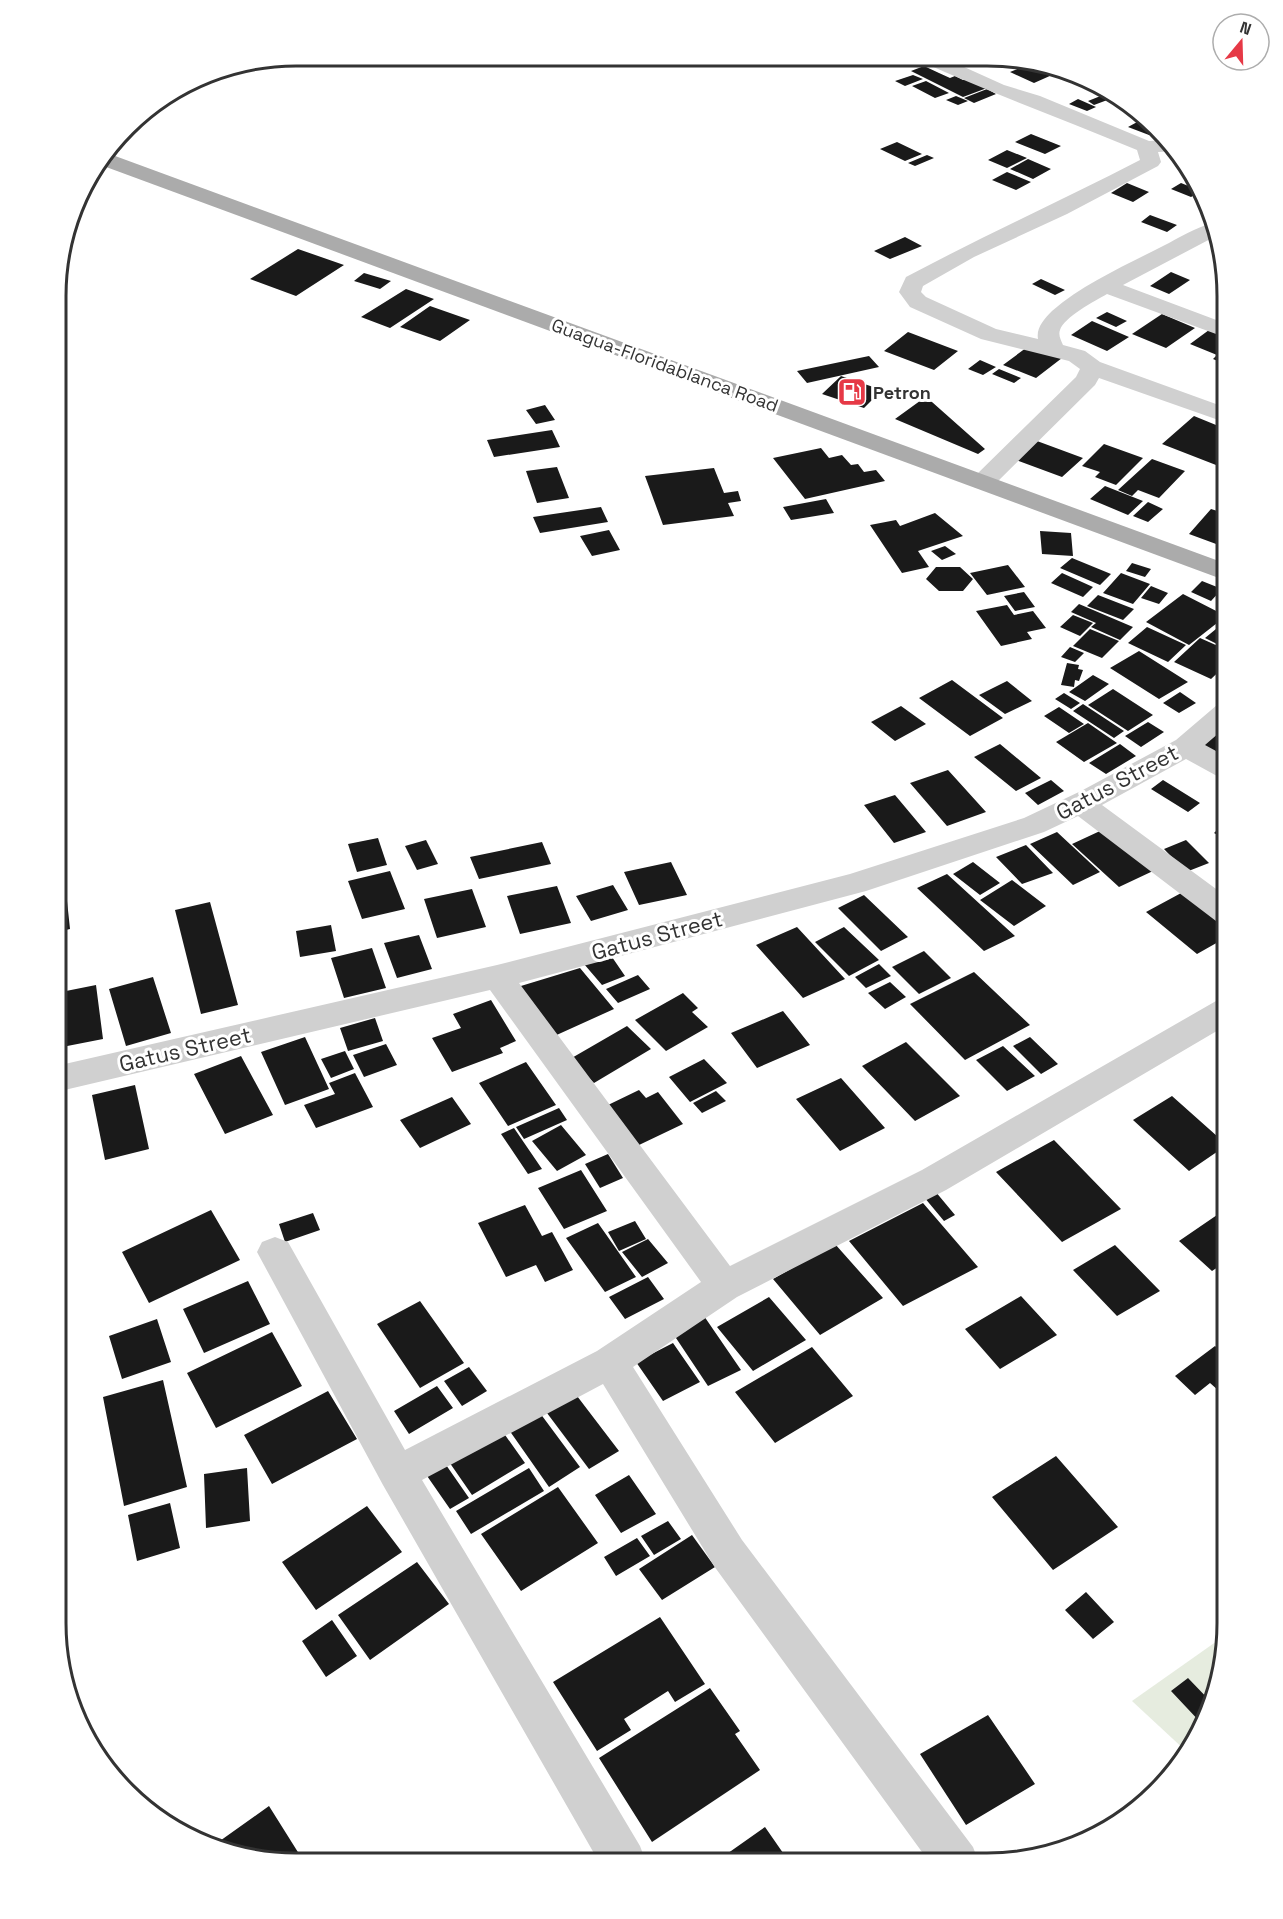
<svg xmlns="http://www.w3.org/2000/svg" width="1283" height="1919" font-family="'Space Grotesk',sans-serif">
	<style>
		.green { fill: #e6ecdf }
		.building { fill: #1a1a1a }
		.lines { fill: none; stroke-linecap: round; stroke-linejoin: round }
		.minor { fill: #d0d0d0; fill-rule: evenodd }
		.primary { fill: #ababab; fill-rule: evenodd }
		.labels { text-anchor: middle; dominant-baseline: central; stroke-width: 6; stroke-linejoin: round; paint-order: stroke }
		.far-street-label { font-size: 18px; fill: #333; stroke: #fff }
		.far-poi-label { font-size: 18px; font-weight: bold; fill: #333; stroke: #fff; text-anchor: start }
		.street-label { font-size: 22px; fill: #333; stroke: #fff }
		.rim { fill: none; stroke: #333; stroke-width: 3 }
	</style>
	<rect width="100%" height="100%" fill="#fff"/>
	<path class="green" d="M1227 1634 1215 1700 1187 1752 1132 1701Z"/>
	<path class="building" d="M1041 64 1071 72 1059 77 1034 66Z
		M1027 65 1052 75 1034 83 1010 72Z
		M924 66 939 73 933 76 939 73 950 78 955 76 963 80 967 79 987 88 963 97 911 71Z
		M913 75 923 79 905 86 895 81Z
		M926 81 949 93 935 98 912 86Z
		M987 89 996 94 974 103 964 98Z
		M1103 95 1110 99 1094 105 1088 101Z
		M956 96 968 101 958 105 946 100Z
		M1078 99 1096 107 1087 111 1069 104Z
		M1139 121 1157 129 1159 131 1149 135 1128 127Z
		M1031 134 1061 146 1045 154 1015 142Z
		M897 142 922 154 905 161 880 149Z
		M1007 150 1027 158 1007 168 988 160Z
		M927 155 934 158 915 166 908 163Z
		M1028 159 1051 169 1033 179 1010 169Z
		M1007 172 1031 182 1016 190 992 180Z
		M1127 183 1149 192 1133 202 1111 193Z
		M1181 183 1201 191 1191 197 1171 189Z
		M1150 215 1177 225 1167 232 1141 222Z
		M905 237 922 246 890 259 874 251Z
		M298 249 344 265 296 296 250 279Z
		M1171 272 1190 280 1169 294 1150 286Z
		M364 273 391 281 380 289 354 281Z
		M1041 279 1065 290 1055 295 1032 284Z
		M406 289 434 299 390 328 361 317Z
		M430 306 470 320 440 341 400 327Z
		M1107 312 1127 321 1116 327 1096 318Z
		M1162 314 1195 328 1166 348 1132 334Z
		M1092 321 1129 337 1107 351 1071 335Z
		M1209 330 1227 338V365L1213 359 1217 355 1190 344Z
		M908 332 958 351 934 370 884 351Z
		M1030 345 1062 358 1036 378 1003 365Z
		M869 356 879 367 807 383 797 371Z
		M980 360 996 367 983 375 968 369Z
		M999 369 1021 378 1014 383 992 374Z
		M841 376 882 390 864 408 822 394Z
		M924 398 932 402 985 449 978 454 895 419Z
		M545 405 555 420 536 424 526 410Z
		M1194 416 1216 425 1224 418 1227 419V455L1216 465 1162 444Z
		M552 430 560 447 494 457 487 440Z
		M1037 441 1083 458 1062 477 1016 460Z
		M1104 444 1143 458 1116 485 1095 477 1100 472 1082 466Z
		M821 448 829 458 842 455 851 465 858 464 864 472 876 470 885 481 805 499 773 458Z
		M1152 459 1185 471 1159 498 1138 490 1132 496 1118 490Z
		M557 467 569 498 537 503 526 471Z
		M714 468 724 493 738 491 741 501 728 503 734 516 663 525 645 476Z
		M1105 486 1143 501 1128 515 1090 499Z
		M826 499 834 513 791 520 783 507Z
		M1148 502 1163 509 1148 522 1133 516Z
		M601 507 608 522 540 533 533 517Z
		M1211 509 1227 514V548L1189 534Z
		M935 513 963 536 918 551 929 567 902 573 870 525 896 520 900 526Z
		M609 530 620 550 592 556 580 536Z
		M1040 531 1071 533 1073 556 1042 554Z
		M945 546 956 554 942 560 931 551Z
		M1072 558 1111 574 1100 585 1060 568Z
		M1132 563 1151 569 1145 577 1126 571Z
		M1008 565 1025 587 987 595 970 573Z
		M936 567H960L973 579 963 591H939L926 579Z
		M1062 573 1093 587 1083 597 1051 583Z
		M1121 573 1150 584 1133 604 1103 593Z
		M1202 581 1222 589 1211 601 1191 592Z
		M1151 586 1168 593 1159 604 1141 598Z
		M1024 592 1035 607 1015 611 1004 596Z
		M1183 594 1226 616 1189 645 1146 622Z
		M1098 595 1134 609 1123 620 1087 606Z
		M1079 604 1133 627 1120 640 1091 627 1096 623 1071 612Z
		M1007 605 1014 615 1033 611 1046 628 1027 632 1032 639 1001 646 976 611Z
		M1073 615 1093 623 1080 636 1060 627Z
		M1227 620V649L1205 638Z
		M1147 627 1186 645 1168 662 1128 643Z
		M1090 629 1119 641 1102 658 1073 646Z
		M1200 638 1227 650V664L1211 679 1174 662Z
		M1070 647 1084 653 1075 662 1061 657Z
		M1139 651 1188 682 1159 699 1110 668Z
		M1067 663 1079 665 1078 669 1083 670 1079 681 1075 680 1074 687 1061 685Z
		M1093 675 1109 684 1085 701 1069 692Z
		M952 680 1003 718 970 736 919 698Z
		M1007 681 1032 701 1005 714 979 695Z
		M1113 689 1153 715 1128 731 1088 705Z
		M1180 692 1196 703 1179 713 1163 703Z
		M1064 693 1080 703 1071 709 1055 699Z
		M1083 704 1124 731 1114 738 1073 711Z
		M901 706 926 724 895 741 871 722Z
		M1059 707 1084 724 1069 733 1044 716Z
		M1148 722 1164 732 1141 747 1125 736Z
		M1088 723 1117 743 1084 762 1056 742Z
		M1212 733 1227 740V758L1200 745Z
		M1000 744 1041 778 1016 791 974 757Z
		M1120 744 1136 756 1106 774 1089 763Z
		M948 770 986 812 947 826 910 783Z
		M1051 780 1064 791 1038 805 1025 793Z
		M1163 780 1200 803 1188 812 1151 789Z
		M895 795 926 832 894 843 864 805Z
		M1227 820V840L1214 833Z
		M1100 831 1153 871 1119 887 1072 844Z
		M1057 832 1100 872 1073 885 1030 844Z
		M378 838 387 865 357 872 348 844Z
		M426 840 438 864 417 870 405 846Z
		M1186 840 1209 863 1186 872 1164 849Z
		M542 842 551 864 479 879 470 857Z
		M1026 845 1053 873 1022 884 996 857Z
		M671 862 687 895 639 905 624 872Z
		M973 862 1000 883 980 895 953 874Z
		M390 871 405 909 362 919 348 881Z
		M947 874 1015 936 984 951 917 888Z
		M1012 880 1046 906 1014 926 980 900Z
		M613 885 628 910 591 921 576 896Z
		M557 886 571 923 520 934 507 896Z
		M472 889 486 927 437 938 424 899Z
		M1183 892 1227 928V937L1197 954 1146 912Z
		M864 895 908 937 881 951 838 908Z
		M67 901 70 929 57 932V903Z
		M210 902 238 1005 201 1014 175 910Z
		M331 925 336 951 300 957 296 931Z
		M797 927 845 979 803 998 756 945Z
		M844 927 879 960 849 976 815 942Z
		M419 935 432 969 397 978 384 943Z
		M372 948 386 988 344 998 331 958Z
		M924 951 951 978 919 994 892 967Z
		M612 957 625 976 602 985 584 964Z
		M879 964 891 976 866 988 855 977Z
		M580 968 614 1009 550 1038 511 989Z
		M974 972 1030 1025 965 1060 910 1004Z
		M638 975 650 989 618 1003 606 989Z
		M153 977 171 1033 126 1046 109 989Z
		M890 982 906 997 885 1009 868 993Z
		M96 985 103 1039 57 1048 56 993Z
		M683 993 698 1008 692 1012 708 1027 666 1051 635 1020Z
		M491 1000 516 1041 500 1048 503 1053 452 1072 432 1038 461 1028 453 1014Z
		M783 1011 810 1045 757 1068 731 1033Z
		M375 1018 383 1041 348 1051 340 1028Z
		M627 1026 651 1049 594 1083 570 1059Z
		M305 1037 329 1089 285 1105 261 1052Z
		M1030 1037 1058 1064 1041 1074 1013 1046Z
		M906 1042 960 1096 915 1121 862 1066Z
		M386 1044 397 1065 364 1077 353 1055Z
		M1003 1046 1035 1076 1007 1091 976 1060Z
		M345 1051 354 1069 331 1078 321 1059Z
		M241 1056 273 1115 225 1134 194 1074Z
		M704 1059 727 1083 690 1102 669 1077Z
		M526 1062 556 1105 508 1126 479 1083Z
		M355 1073 373 1107 316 1128 304 1105 335 1094 329 1083Z
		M841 1078 885 1128 840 1151 796 1099Z
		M135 1085 149 1149 105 1160 92 1095Z
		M639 1090 646 1098 658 1092 683 1124 639 1145 608 1105Z
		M716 1091 726 1101 702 1113 693 1103Z
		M1172 1096 1227 1145 1189 1171 1133 1120Z
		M452 1097 471 1124 420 1148 400 1120Z
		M559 1108 567 1120 524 1139 516 1127Z
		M561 1125 586 1155 557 1171 532 1141Z
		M514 1128 542 1169 528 1174 501 1134Z
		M1054 1140 1121 1209 1062 1242 996 1172Z
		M608 1154 623 1178 600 1188 585 1164Z
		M581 1170 607 1211 564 1229 538 1188Z
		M935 1191 955 1215 944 1221 924 1197Z
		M923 1203 978 1267 903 1306 849 1241Z
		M525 1205 542 1236 552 1232 573 1270 545 1282 536 1265 506 1277 478 1223Z
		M211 1210 240 1260 149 1303 122 1252Z
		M313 1213 320 1230 285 1242 279 1224Z
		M1217 1215 1227 1225V1261L1212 1271 1179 1241Z
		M635 1221 646 1239 619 1251 608 1232Z
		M598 1223 636 1277 605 1292 566 1238Z
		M648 1239 668 1263 642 1277 622 1252Z
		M835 1244 883 1298 820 1335 773 1279Z
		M1115 1245 1160 1291 1117 1316 1073 1270Z
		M648 1277 664 1299 625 1319 609 1297Z
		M248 1281 270 1324 204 1353 183 1309Z
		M1021 1296 1057 1335 1000 1369 965 1329Z
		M769 1297 806 1340 753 1371 717 1327Z
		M420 1301 464 1363 420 1388 377 1324Z
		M704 1316 741 1370 708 1386 672 1332Z
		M157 1319 171 1362 122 1379 109 1336Z
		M272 1332 302 1386 216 1428 187 1373Z
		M673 1343 700 1382 663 1401 636 1362Z
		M1215 1346 1227 1357V1398L1210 1383 1195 1395 1175 1376Z
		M812 1347 853 1396 775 1443 735 1392Z
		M469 1367 487 1391 462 1406 444 1381Z
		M163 1380 187 1487 124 1506 103 1397Z
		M437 1386 453 1408 409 1434 394 1411Z
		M328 1391 357 1439 272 1484 244 1435Z
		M574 1392 619 1451 589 1469 544 1409Z
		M537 1409 580 1467 549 1487 507 1427Z
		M498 1425 525 1463 472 1495 445 1456Z
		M1056 1456 1118 1527 1053 1570 992 1497Z
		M444 1462 469 1498 450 1509 425 1473Z
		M247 1468 250 1521 206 1528 204 1474Z
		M529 1468 544 1491 471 1534 456 1511Z
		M629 1475 656 1514 621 1533 595 1495Z
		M558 1487 598 1543 521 1591 481 1534Z
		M170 1503 180 1548 137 1561 128 1515Z
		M367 1506 402 1552 316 1610 282 1562Z
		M668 1521 681 1539 654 1555 641 1536Z
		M692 1535 715 1567 662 1600 639 1569Z
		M637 1538 650 1556 616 1576 604 1557Z
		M417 1562 449 1604 370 1660 338 1615Z
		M1086 1592 1114 1622 1093 1639 1065 1610Z
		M660 1617 705 1684 675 1702 668 1691 624 1719 631 1730 597 1751 553 1682Z
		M332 1620 357 1656 326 1677 302 1641Z
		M1188 1678 1213 1704 1202 1724 1171 1691Z
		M710 1688 740 1731 735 1734 760 1770 652 1842 599 1758Z
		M988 1715 1035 1784 966 1825 920 1754Z
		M269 1806 301 1857 295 1862 265 1861 222 1850 217 1843Z
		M765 1827 790 1863H714Z
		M342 1852 347 1862H324Z"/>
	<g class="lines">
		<path class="minor" d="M917 57H942L1004 85 1040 96 1149 141 1168 140 1178 151 1158 152 1161 162 1158 166 1067 214 974 257 923 286 921 292 926 297 996 329 1038 339C1036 328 1044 319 1052 311 1083 284 1126 265 1163 246 1179 238 1196 227 1213 223L1216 236 1123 285 1227 324V338L1107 294C1095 301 1064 317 1060 330 1058 335 1061 340 1063 345L1085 351 1100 362 1227 408V423L1099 378 1095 385 992 487 983 489 974 487 971 482 974 477 1076 377 1080 369 1069 361 981 339 910 307 899 292 906 277C983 236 1063 200 1140 160L1137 150C1065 120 991 93 920 61Z
			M1227 702V726L1205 745 1227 757V778L1217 776 1186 759 1102 805 1227 897V924L1216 921 1078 816 1044 832 866 891 519 983 730 1266 922 1170 1216 1001 1227 998V1025L946 1190 737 1297 633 1367 742 1540 973 1847 979 1863H930L714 1566 603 1384 422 1480 640 1846 646 1862H599L383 1485 257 1252 262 1242 275 1237 288 1242 405 1450 597 1351 701 1282 490 990 56 1092V1066L497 965 850 874 1024 818 1081 791 1176 740 1217 705Z"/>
		<path class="primary" d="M107 153 1227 564V581L98 164Z"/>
	</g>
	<defs>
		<g id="fuel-square" transform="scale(1.5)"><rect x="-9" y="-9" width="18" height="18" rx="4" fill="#e63946" stroke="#fff"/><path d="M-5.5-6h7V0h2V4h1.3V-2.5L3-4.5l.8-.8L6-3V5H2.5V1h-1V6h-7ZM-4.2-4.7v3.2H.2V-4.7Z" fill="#fff"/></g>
	</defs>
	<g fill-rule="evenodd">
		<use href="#fuel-square" x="852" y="392"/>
	</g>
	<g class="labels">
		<g class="far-street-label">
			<text transform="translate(665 365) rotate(20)">Guagua-Floridablanca Road</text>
		</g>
		<g class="far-poi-label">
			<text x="873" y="392">Petron</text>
		</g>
		<g class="street-label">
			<text transform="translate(1117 782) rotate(-28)">Gatus Street</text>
			<text transform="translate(657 935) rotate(-15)">Gatus Street</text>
			<text transform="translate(185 1049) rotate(-13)">Gatus Street</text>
		</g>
	</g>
	<path d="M0 0H1283V1919H0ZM296 66H987A230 230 0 0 1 1217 296V1623A230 230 0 0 1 987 1853H296A230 230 0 0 1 66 1623V296A230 230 0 0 1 296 66Z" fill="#fff" fill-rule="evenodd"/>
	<path class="rim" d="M296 66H987A230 230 0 0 1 1217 296V1623A230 230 0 0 1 987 1853H296A230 230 0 0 1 66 1623V296A230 230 0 0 1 296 66Z"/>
	<g transform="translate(1241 42) rotate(19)"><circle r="28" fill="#ffffff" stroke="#adadad" stroke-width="1.5"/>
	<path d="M0-4.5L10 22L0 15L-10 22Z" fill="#e63946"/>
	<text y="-9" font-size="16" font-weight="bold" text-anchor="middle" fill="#333333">N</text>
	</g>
</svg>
